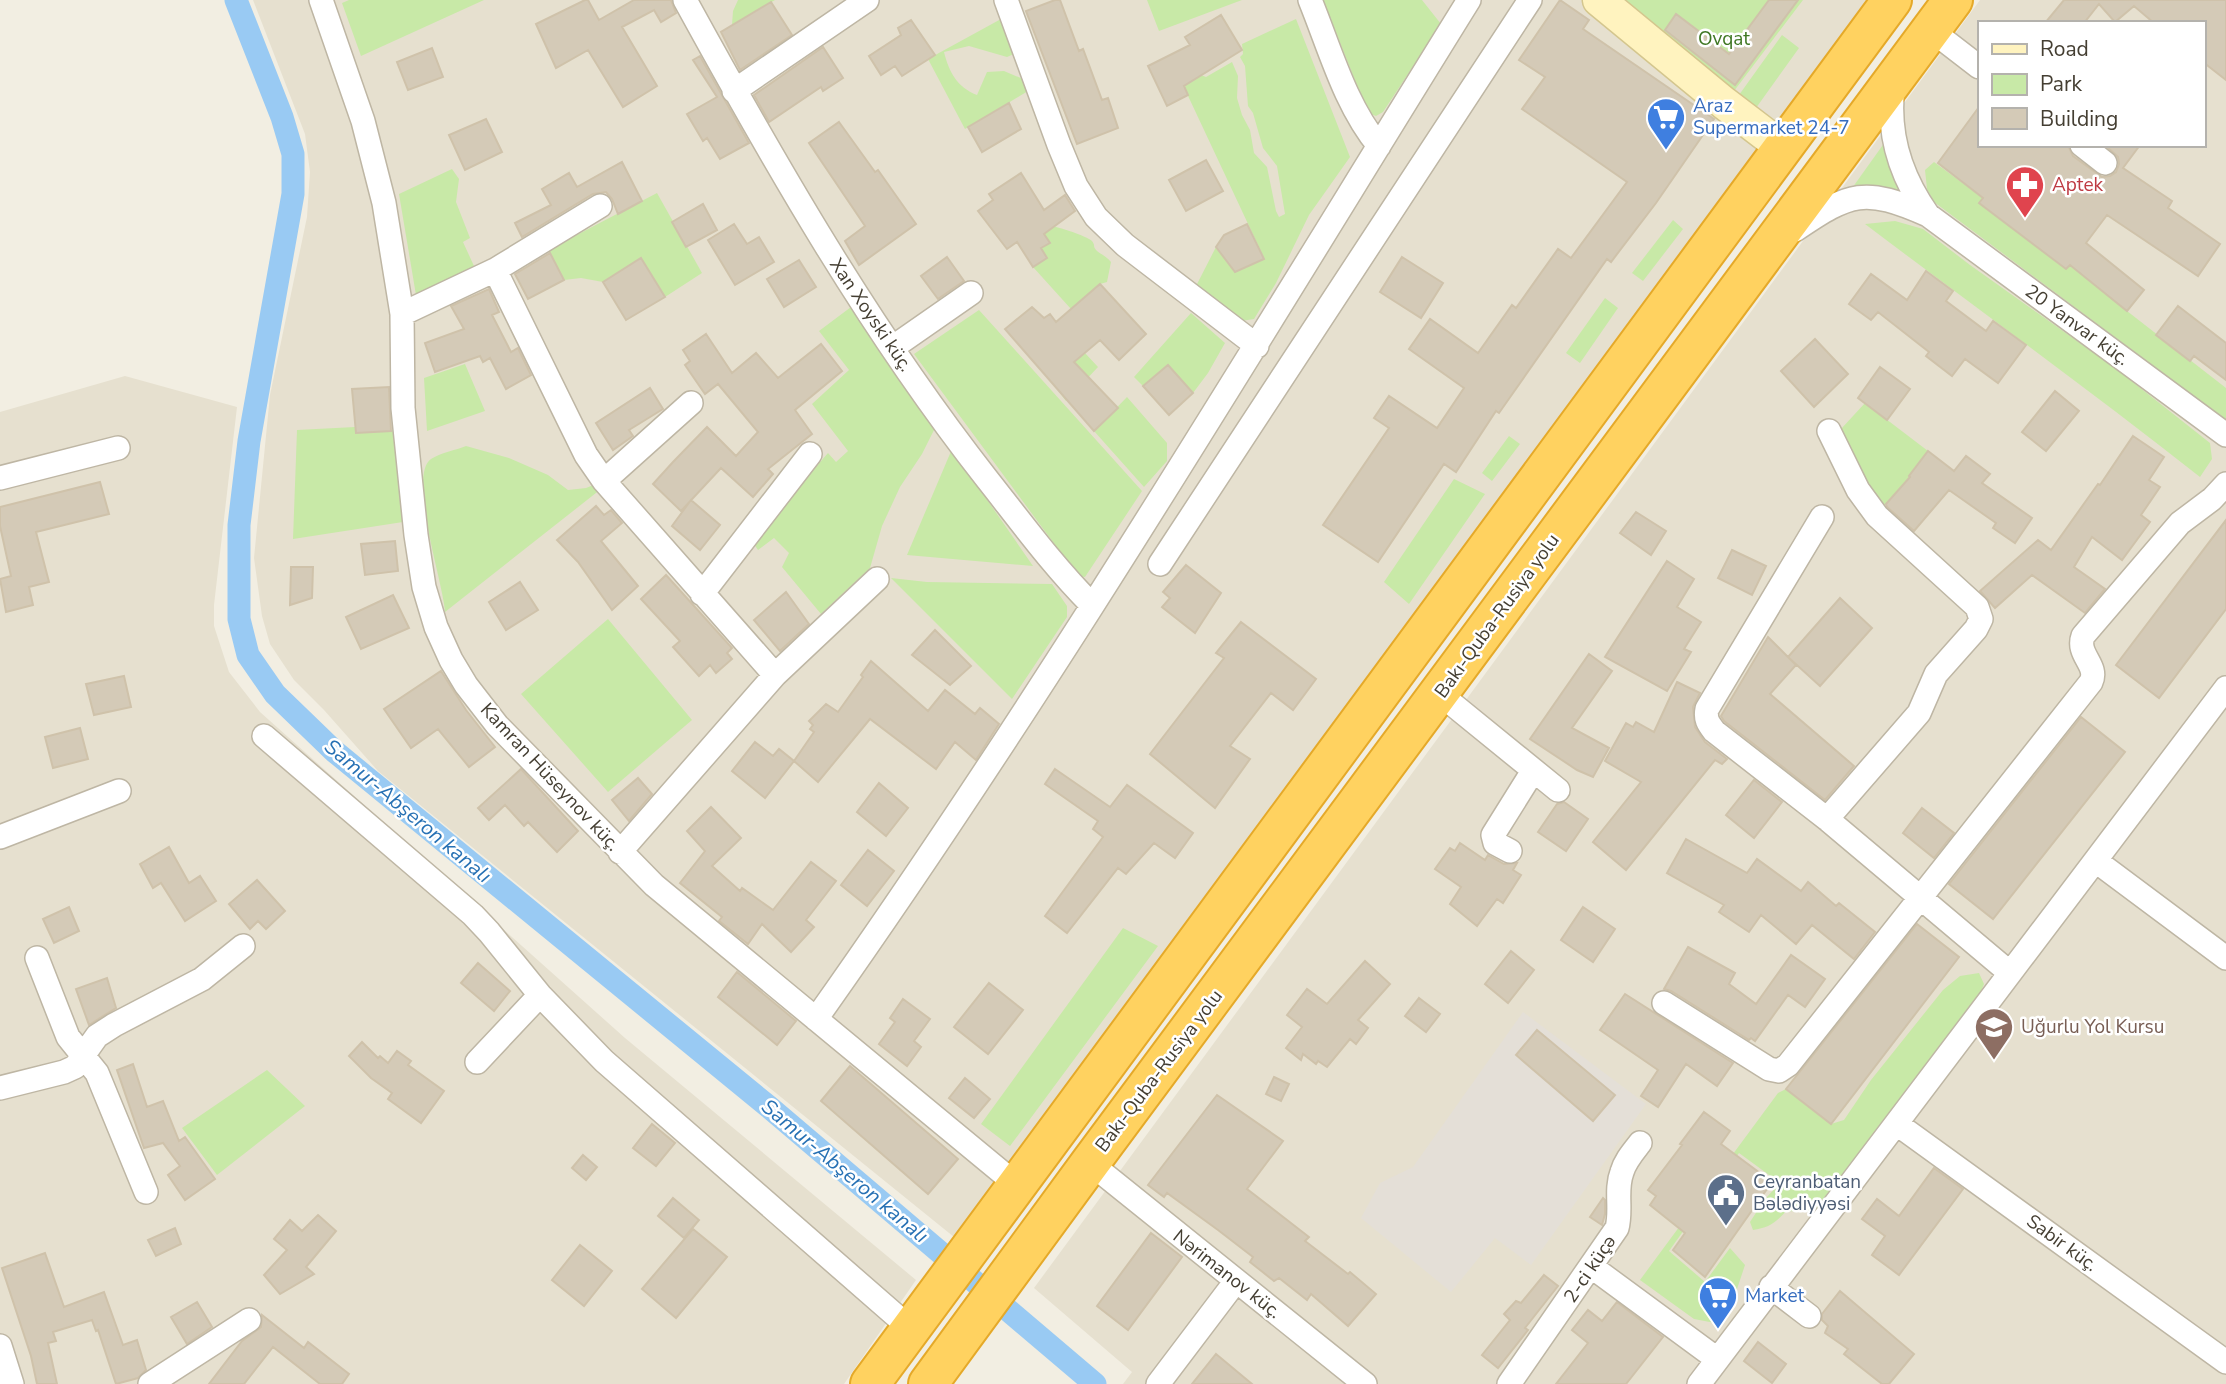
<svg xmlns="http://www.w3.org/2000/svg" width="2226" height="1384" font-family="'Nunito Sans',sans-serif">
	<style>
		.residential { fill: #e6e0cf; fill-rule: evenodd }
		.industrial { fill: #e4dfd7 }
		.green { fill: #c8e9a7 }
		.lines { fill: none; stroke-linecap: round; stroke-linejoin: round }
		.canal { stroke: #99caf3; stroke-width: 23 }
		.building { fill: #d4cab7; stroke: #cfc2aa; stroke-width: 2 }
		.street-casing { stroke: #beb6a4; stroke-width: 26 }
		.secondary-casing { stroke: #d4c68e; stroke-width: 35 }
		.highway-casing { stroke: #e5a929; stroke-width: 42 }
		.street { stroke: #fff; stroke-width: 23 }
		.secondary { stroke: #fff3bf; stroke-width: 32 }
		.highway { stroke: #ffd260; stroke-width: 38 }
		.labels { text-anchor: middle; dominant-baseline: central; stroke-width: 5; stroke-linejoin: round; paint-order: stroke }
		.park-label { font-size: 19px; fill: #3f7723; stroke: #fff }
		.shop-label { font-size: 19px; fill: #366cbe; stroke: #fff; text-anchor: start }
		.health-label { font-size: 19px; fill: #be3a42; stroke: #fff; text-anchor: start }
		.street-label { font-size: 19px; fill: #443e32; stroke: #fff }
		.education-label { font-size: 19px; fill: #785e54; stroke: #fff; text-anchor: start }
		.service-label { font-size: 19px; fill: #4e5e75; stroke: #fff; text-anchor: start }
		.water-label { font-size: 21px; font-style: italic; fill: #2771b4; stroke: #fff }
	</style>
	<rect width="100%" height="100%" fill="#f2eee2"/>
	<path class="residential" d="M253 0H1874L954 1237 378 771 324 710 294 680 270 644 262 616 254 558 270 395 307 217 310 172 305 134Z
		M1980 0H2226V1384H1123L1132 1372 1034 1288ZM1979 23H2203V145H1979Z
		M125 376 237 407 214 605V626L229 672 260 712 625 1038 916 1280 844 1384H0V412Z"/>
	<path class="industrial" d="M1523 1012 1646 1104 1531 1265 1495 1238 1451 1292 1361 1218 1380 1183 1413 1167Z"/>
	<path class="green" d="M349 0H484L361 56 342 3Z
		M738 0H775L732 25 733 11Z
		M1147 0H1242L1159 31Z
		M1323 0H1422L1441 24 1383 112 1376 116 1368 113Z
		M1616 0H1803L1731 95Z
		M1001 19 1014 54 1007 57 969 46 944 52C949 72 957 87 977 95L987 72 1004 71 1023 79 1028 91 965 129 928 59Z
		M1296 19 1350 157 1309 215 1276 283 1254 319 1241 321 1195 288 1216 247 1235 272 1264 258 1182 83 1201 75 1206 77 1232 62 1238 76 1237 98 1242 115 1250 130 1254 153 1267 167 1276 211 1279 217 1285 214 1277 166 1263 148 1253 113 1248 106 1245 66 1240 57 1243 54 1242 44Z
		M1782 35 1799 48 1756 108 1739 95Z
		M1885 142 1903 192 1850 191Z
		M1934 162 1983 198 2066 269 2071 264 2127 311 2226 388V420L1934 202 1927 189 1925 170Z
		M452 169 459 179 456 202 470 238 463 242 474 266 416 295 399 194Z
		M657 193 702 273 665 297 641 259 603 282 581 278 564 280 548 250Z
		M1673 220 1683 229 1643 281 1632 273Z
		M1895 221 1923 229 1970 265 2115 368 2210 443 2212 459 2200 477C2090 390 1976 308 1865 224Z
		M1044 224C1052 225 1088 236 1092 241 1096 246 1092 246 1097 251 1102 255 1106 256 1111 262L1107 282 1100 284 1071 309 1033 267 1047 258 1041 248 1050 243 1039 226Z
		M1605 298 1618 308 1580 363 1566 353Z
		M851 307 909 394 935 428 922 454 900 487 882 526 870 568 821 614 782 567 789 553 774 538 758 550 752 541 828 453 836 462 848 451 812 404 849 370 819 331Z
		M979 310 1142 491 1085 577 1078 576 914 354Z
		M1191 313 1225 343 1208 373 1193 393 1168 365 1143 386 1134 377Z
		M1085 353 1098 367 1066 401 1051 381Z
		M465 364 485 411 427 431 424 378Z
		M1127 397 1167 443V461L1144 487 1094 431Z
		M1865 403 1928 451 1904 484 1885 505 1869 490 1841 429Z
		M355 427 356 433 393 430 403 522 293 539 297 430Z
		M1509 436 1520 444 1492 481 1482 473Z
		M466 446 509 458 548 475 568 490 586 488 596 484 601 489 445 612C444 585 407 476 431 459 440 453 456 450 466 446Z
		M952 449 1033 566 907 555Z
		M1454 479 1485 494 1409 604 1384 582Z
		M891 578 927 582 1052 584 1067 606V617L1012 699Z
		M608 619 692 720 608 792 521 694Z
		M1123 928 1158 946 1010 1146 981 1124Z
		M1979 973 1984 984 1974 1008 1896 1105 1815 1212 1786 1211C1776 1223 1768 1228 1753 1230L1750 1222 1765 1199 1780 1183 1739 1153 1669 1251 1705 1282 1730 1248 1745 1265 1734 1298 1715 1323 1694 1319 1640 1280 1778 1093 1786 1089 1831 1124 1844 1120 1871 1080 1943 990 1960 976Z
		M267 1070 305 1106 217 1175 182 1128Z"/>
	<g class="lines">
		<path class="canal" d="M236 0 282 117 293 154V194L249 441 239 525V619L248 655 275 694 334 751 769 1107 1095 1384"/>
	</g>
	<path class="building" d="M585 0H588L599 20 634 0H671L676 13 661 22 654 10 622 27 657 86 623 107 588 50 556 68 536 24Z
		M1055 0H1060L1079 51 1083 49 1102 100 1108 98 1118 128 1077 144 1026 11Z
		M1560 0 1589 20 1583 29 1714 119 1656 203 1611 262 1607 259 1499 413 1496 411 1456 472 1444 464 1378 562 1323 525 1389 428 1374 418 1389 396 1437 428 1464 388 1409 349 1430 319 1478 353 1512 305 1516 308 1558 249 1571 258 1627 182 1522 109 1545 77 1519 60Z
		M1769 0H1798L1735 85 1665 30 1676 14 1729 54Z
		M2064 0H2226V80L2203 62V23H2154L2134 6 2115 22 2099 4 2084 23H2045Z
		M771 2 792 35 740 70 721 32Z
		M1221 15 1242 50 1184 86 1188 95 1167 106 1148 66 1190 45 1185 37Z
		M911 20 935 55 902 76 895 66 881 75 869 56 901 35 898 28Z
		M823 47 843 78 823 91 821 87 769 122 754 95Z
		M432 48 443 77 408 90 397 62Z
		M700 56 749 143 720 159 707 138 703 141 687 114 717 97 693 60Z
		M1009 103 1021 129 982 152 968 127Z
		M1979 107V145H2068L2073 156 2102 177 2110 176 2116 172 2119 164 2118 157 2105 145H2140L2123 168 2172 201 2168 208 2220 244 2198 276 2107 215 2086 243 2144 290 2127 311 2070 265 2066 269 1979 203 1983 198 1938 163Z
		M486 119 502 152 465 170 449 135Z
		M839 122 875 172 878 170 916 224 859 265 845 241 865 226 809 143Z
		M1206 160 1223 191 1186 211 1169 180Z
		M622 162 642 201 618 214 612 199 606 192 593 194 522 237 515 223 551 205 542 189 569 173 577 187Z
		M1021 173 1044 210 1065 195 1075 211 1044 234 1050 243 1041 248 1047 258 1033 267 1017 242 1007 249 978 211 993 200 989 194Z
		M703 204 717 230 686 247 672 222Z
		M734 224 747 244 759 237 774 262 735 285 708 240Z
		M1247 224 1264 259 1235 272 1216 247 1224 235Z
		M550 253 564 280 528 299 515 274Z
		M947 257 964 281 938 299 921 276Z
		M1402 257 1443 283 1421 318 1380 292Z
		M641 258 665 297 626 320 603 282Z
		M799 260 816 287 784 307 767 279Z
		M1926 271 1953 291 1946 301 1986 331 1993 321 2026 345 1998 383 1965 359 1952 376 1926 356 1929 352 1878 312 1871 320 1849 304 1871 274 1907 300Z
		M1100 284 1146 334 1119 360 1100 340 1074 362 1118 408 1094 431 1005 329 1032 307 1044 318 1050 314 1056 322Z
		M489 289 499 312 492 315 511 352 518 348 531 375 506 389 490 358 483 362 480 356 435 372 425 343 464 329 451 306Z
		M2178 306 2226 343V380L2194 356 2190 361 2156 335Z
		M706 334 732 373 756 353 778 378 821 344 842 371 795 410 812 434 768 469 773 474 753 497 721 468 681 511 653 484 673 462 707 427 736 456 758 432 718 384 705 394 685 365 690 361 683 350Z
		M1815 339 1848 374 1814 407 1781 371Z
		M1168 365 1193 393 1169 415 1143 386Z
		M1880 367 1910 389 1887 420 1858 398Z
		M389 387 391 431 356 433 352 389Z
		M650 388 663 409 629 430 633 436 613 450 596 423Z
		M2055 391 2079 411 2046 451 2022 432Z
		M2133 436 2164 457 2149 480 2160 487 2141 515 2150 522 2122 560 2092 537 2074 567 2105 589 2085 613 2032 575 1995 608 1980 591 2038 540 2051 550 2098 484 2100 485Z
		M1928 451 1954 471 1966 456 1990 474 1982 483 2032 518 2015 543 1993 528 1996 523 1949 490 1914 531 1887 507 1886 504 1910 477 1909 476Z
		M100 482 109 514 36 532 49 582 29 587 33 605 6 612 0 579 11 576 0 526V507Z
		M691 500 720 525 700 550 672 526Z
		M596 506 604 515 611 510 622 523 601 541 638 586 612 610 578 562 557 540Z
		M1636 512 1666 531 1651 555 1620 533Z
		M2226 520V609L2159 698 2116 665Z
		M395 541 398 571 365 575 361 544Z
		M1732 550 1766 566 1752 595 1718 578Z
		M1667 561 1694 579 1677 607 1701 622 1684 649 1691 652 1667 691 1605 657Z
		M1186 565 1221 593 1195 633 1162 607 1170 598 1163 592Z
		M291 567H313L312 598 290 605Z
		M666 575 732 648 727 653 732 659 716 673 710 665 699 676 673 647 680 641 641 599Z
		M520 582 538 610 506 630 489 602Z
		M786 592 809 624 780 651 754 620Z
		M393 595 409 628 361 649 346 617Z
		M1840 598 1872 628 1820 686 1788 657Z
		M1241 622 1316 679 1293 710 1271 693 1230 746 1250 759 1215 808 1150 754 1224 658 1216 653Z
		M935 630 971 666 950 685 912 655Z
		M1768 637 1796 665 1770 694 1854 766 1825 800 1724 721 1721 716Z
		M1589 654 1612 671 1572 728 1609 748 1593 777 1577 770 1530 739Z
		M871 661 928 711 945 690 975 714 980 708 999 724 976 760 955 742 936 769 870 719 818 782 794 761 814 732 810 729 813 725 809 721 826 704 838 712 863 677 861 675Z
		M441 671 466 710 495 747 469 767 438 729 411 748 384 709Z
		M124 676 131 707 94 715 86 684Z
		M1677 682 1700 693 1693 707 1695 727 1705 742 1727 759 1722 764 1715 760 1626 870 1593 842 1641 782 1605 761 1626 723 1633 727 1636 722 1654 732Z
		M2081 717 2125 752 1993 919 1949 884Z
		M80 728 88 759 53 768 45 737Z
		M755 742 773 756 779 749 794 761 765 798 732 771Z
		M521 769 578 831 557 852 528 822 524 826 505 805 489 820 478 808Z
		M1055 769 1110 807 1127 785 1193 833 1175 858 1154 843 1126 874 1118 868 1067 933 1045 916 1103 837 1093 829 1098 821 1045 784Z
		M638 778 652 794 629 821 612 800Z
		M1754 780 1782 802 1754 838 1726 815Z
		M879 783 908 808 886 836 857 812Z
		M1564 802 1588 819 1566 851 1538 832 1557 804Z
		M711 807 741 838 712 866 740 891 742 888 773 910 811 862 836 881 806 920 814 927 791 952 762 924 748 944 719 921 722 917 680 883 705 851 687 831Z
		M1922 808 1954 833 1934 858 1903 833Z
		M1686 839 1747 873 1757 859 1801 891 1808 882 1836 906 1839 903 1875 932 1854 959 1812 925 1796 944 1761 915 1749 932 1719 912 1724 905 1667 873Z
		M1460 843 1485 860 1488 855 1504 864 1517 863 1513 870 1521 875 1503 903 1497 899 1477 926 1450 904 1461 887 1435 869 1450 848 1455 851Z
		M169 847 189 883 200 876 216 901 185 921 161 883 153 888 140 864Z
		M868 850 894 871 867 906 841 885Z
		M257 880 285 911 266 929 258 921 250 929 229 904Z
		M69 907 79 931 54 943 43 919Z
		M1583 907 1615 929 1593 962 1561 940Z
		M1917 924 1959 957 1831 1124 1786 1089Z
		M1688 947 1735 973 1729 984 1756 1004 1791 955 1825 979 1805 1007 1788 995 1755 1041 1751 1038 1749 1040 1671 991 1664 989Z
		M1511 951 1534 970 1508 1003 1485 984Z
		M1365 961 1390 984 1358 1020 1368 1028 1356 1044 1350 1039 1327 1067 1318 1061 1316 1064 1303 1054 1301 1060 1286 1048 1302 1027 1287 1015 1307 989 1327 1004Z
		M478 963 510 991 494 1011 461 983Z
		M737 972 796 1021 777 1045 718 997Z
		M107 978 116 1008 89 1025 76 989Z
		M989 983 1023 1010 988 1054 954 1027Z
		M1625 994 1733 1063 1717 1086 1686 1064 1658 1107 1641 1096 1658 1070 1600 1030Z
		M1419 998 1440 1014 1426 1032 1405 1016Z
		M903 999 930 1019 914 1041 921 1047 907 1066 879 1044 895 1022 890 1018Z
		M1537 1030 1615 1095 1593 1121 1516 1055Z
		M362 1042 378 1058 380 1056 388 1063 397 1051 411 1061 408 1065 444 1091 421 1123 388 1099 392 1093 371 1078 349 1056Z
		M133 1064 147 1107 163 1101 179 1141 185 1137 215 1179 185 1200 168 1175 180 1166 163 1143 144 1148 117 1070Z
		M850 1066 958 1159 928 1194 821 1101Z
		M1274 1077 1289 1084 1281 1101 1266 1094Z
		M965 1078 990 1099 974 1118 949 1098Z
		M1217 1095 1283 1141 1247 1189 1309 1237 1305 1241 1348 1274 1350 1272 1376 1294 1348 1326 1311 1294 1307 1300 1279 1278 1274 1281 1250 1262 1253 1257 1218 1230 1167 1193 1164 1197 1148 1185Z
		M1704 1112 1730 1131 1721 1144 1772 1182 1705 1277 1673 1250 1685 1233 1650 1205 1656 1196 1648 1190 1682 1145 1680 1144Z
		M652 1124 675 1143 656 1166 633 1148Z
		M583 1155 597 1167 586 1180 572 1168Z
		M1934 1168 1963 1189 1899 1275 1872 1255 1885 1236 1862 1219 1877 1199 1899 1216Z
		M673 1198 699 1220 684 1238 658 1216Z
		M1603 1198 1605 1200V1214L1602 1225 1590 1217Z
		M318 1215 336 1231 306 1267 314 1274 280 1294 264 1275 287 1250 274 1239 290 1220 302 1231Z
		M175 1228 181 1244 156 1256 148 1240Z
		M693 1229 727 1257 676 1318 642 1289Z
		M1151 1233 1182 1257 1128 1330 1097 1306Z
		M580 1245 612 1271 584 1306 552 1280Z
		M45 1253 64 1307 104 1292 123 1345 137 1340 146 1370 138 1378 116 1384 98 1330 96 1331 92 1320 53 1332 56 1341 48 1343 57 1384H37L31 1356 2 1268Z
		M1544 1275 1558 1286 1525 1328 1528 1330 1498 1368 1482 1355 1510 1320 1504 1314 1516 1301 1521 1303Z
		M1840 1291 1914 1354 1889 1384H1882L1844 1354 1848 1349 1825 1333 1828 1326 1822 1320V1314Z
		M197 1302 212 1327 187 1344 171 1317Z
		M1617 1302 1663 1337 1626 1384H1556L1588 1343 1572 1330 1588 1310 1602 1321Z
		M262 1315 304 1348 308 1342 349 1374 342 1384H320L273 1347 244 1384H209L242 1341 261 1327Z
		M1758 1342 1786 1364 1772 1383 1744 1361Z
		M1216 1354 1252 1384H1192Z"/>
	<g class="lines">
		<g class="street-casing">
			<path id="street" d="M321 0 363 121 384 203 402 314 403 408 416 535 424 587 436 627 451 660 466 685 497 725 654 885 1017 1185
				M685 0C776 166 870 330 987 479 1021 522 1053 566 1092 605
				M1006 0 1059 145 1076 186 1096 217 1125 245 1257 346
				M1310 0C1330 49 1345 105 1379 146
				M1931 30 1979 67
				M1893 87C1887 134 1901 177 1928 215
				M734 91 867 0
				M2082 145 2105 163
				M1795 230C1851 192 1864 187 1928 215L2226 435
				M495 270 586 455 604 481 775 675
				M402 314 495 270 600 206
				M892 348 971 293
				M0 478 118 448
				M604 481 691 403
				M1822 517 1707 709C1705 719 1708 723 1714 731L1827 819 2010 973
				M1160 564 1530 0
				M702 594 810 454
				M1440 694 1558 790
				M264 736 473 915 489 932 540 995 604 1061 910 1328
				M1827 819 1919 713 1936 674 1976 629 1981 619 1977 607 1877 516 1858 490 1829 431
				M0 837 119 791
				M1510 851 1495 843 1493 835 1533 771
				M620 852 775 675 877 579
				M2096 861 2226 958
				M37 958 68 1037 97 1073 146 1192
				M1664 1003 1769 1069 1779 1071 1788 1065 2091 682C2099 665 2076 655 2083 636L2180 523 2212 499 2226 484
				M816 1019C1049 690 1256 343 1469 0
				M477 1062 540 995
				M0 1088 64 1072 75 1067 97 1036 114 1025 202 979 243 946
				M1897 1124 2226 1362
				M1090 1163 1365 1384
				M1592 1267 1717 1359
				M1771 1287 1809 1316
				M0 1346 12 1384
				M150 1384 249 1320
				M1158 1384 1236 1281
				M1509 1384 1617 1228C1622 1210 1615 1190 1622 1172 1625 1161 1633 1152 1640 1143
				M1699 1384 2226 688"/>
		</g>
		<g class="secondary-casing">
			<path id="secondary" d="M1599 0 1724 103 1783 148"/>
		</g>
		<g class="highway-casing">
			<path id="highway" d="M870 1384 1892 0
				M928 1384 1090 1163 1953 0"/>
		</g>
		<use href="#street" class="street"/>
		<use href="#secondary" class="secondary"/>
		<use href="#highway" class="highway"/>
	</g>
	<defs>
		<g id="supermarket-pin" transform="scale(2.0125)"><path d="M0 17L-7.5 6A9.5 9.5 0 1 1 7.5 6Z" fill="#3f7fe0" stroke="#fff"/><path d="M-6-5.5h2.5l.6 2H6L4.5 2H-2.5L-4.4-4H-6ZM-1.5 3.2a1.3 1.3 0 1 0 .1 0ZM3 3.2a1.3 1.3 0 1 0 .1 0Z" fill="#fff"/></g>
		<g id="pharmacy-pin" transform="scale(2.0125)"><path d="M0 17L-7.5 6A9.5 9.5 0 1 1 7.5 6Z" fill="#e0444e" stroke="#fff"/><path d="M-2-6h4v4h4v4h-4v4h-4v-4h-4v-4h4Z" fill="#fff"/></g>
		<g id="university-pin" transform="scale(2.0125)"><path d="M0 17L-7.5 6A9.5 9.5 0 1 1 7.5 6Z" fill="#8d6e63" stroke="#fff"/><path d="M0-5L7-2L0 1L-7-2ZM-4 1L0 2.5L4 1V4Q0 6-4 4Z" fill="#fff"/></g>
		<g id="civic-pin" transform="scale(2.0125)"><path d="M0 17L-7.5 6A9.5 9.5 0 1 1 7.5 6Z" fill="#5c6f8a" stroke="#fff"/><path d="M-.6-6.5H3V-4.5H.6V-3L4-1V1h2V6H-6V1h2V-1L-.6-3ZM-1.2 2.5V6h2.4V2.5Z" fill="#fff"/></g>
	</defs>
	<g fill-rule="evenodd">
		<use href="#supermarket-pin" x="1666" y="117"/>
		<use href="#pharmacy-pin" x="2025" y="185"/>
		<use href="#university-pin" x="1994" y="1027"/>
		<use href="#civic-pin" x="1726" y="1193"/>
		<use href="#supermarket-pin" x="1718" y="1296"/>
	</g>
	<g class="labels">
		<g class="park-label">
			<text x="1724" y="39">Ovqat</text>
		</g>
		<g class="shop-label">
			<text x="1693" y="106">Araz<tspan x="1693" dy="22">Supermarket 24-7</tspan></text>
			<text x="1745" y="1296">Market</text>
		</g>
		<g class="health-label">
			<text x="2052" y="185">Aptek</text>
		</g>
		<g class="street-label">
			<text transform="translate(871 315) rotate(56)">Xan Xoyski küç.</text>
			<text transform="translate(2077 325) rotate(36)">20 Yanvar küç.</text>
			<text transform="translate(1497 616) rotate(-54)">Bakı-Quba-Rusiya yolu</text>
			<text transform="translate(550 777) rotate(47)">Kamran Hüseynov küç.</text>
			<text transform="translate(1159 1071) rotate(-53)">Bakı-Quba-Rusiya yolu</text>
			<text transform="translate(2062 1243) rotate(36)">Sabir küç.</text>
			<text transform="translate(1590 1269) rotate(-56)">2-ci küçə</text>
			<text transform="translate(1227 1274) rotate(38)">Nərimanov küç.</text>
		</g>
		<g class="education-label">
			<text x="2021" y="1027">Uğurlu Yol Kursu</text>
		</g>
		<g class="service-label">
			<text x="1753" y="1182">Ceyranbatan<tspan x="1753" dy="22">Bələdiyyəsi</tspan></text>
		</g>
		<g class="water-label">
			<text transform="translate(408 811) rotate(40)">Samur-Abşeron kanalı</text>
			<text transform="translate(845 1171) rotate(40)">Samur-Abşeron kanalı</text>
		</g>
	</g>
	<rect x="1978" y="21" width="228" height="126" fill="#ffffff" stroke="#b4b2ad" stroke-width="2"/>
	<rect x="1992" y="44" width="35" height="10" fill="#fff3bf" stroke="#b4b2ad" stroke-width="2"/>
	<text x="2040" y="56" font-size="21" fill="#443e32">Road</text>
	<rect x="1992" y="74" width="35" height="21" fill="#c8e9a7" stroke="#b4b2ad" stroke-width="2"/>
	<text x="2040" y="91" font-size="21" fill="#443e32">Park</text>
	<rect x="1992" y="108" width="35" height="21" fill="#d4cab7" stroke="#b4b2ad" stroke-width="2"/>
	<text x="2040" y="126" font-size="21" fill="#443e32">Building</text>
</svg>
